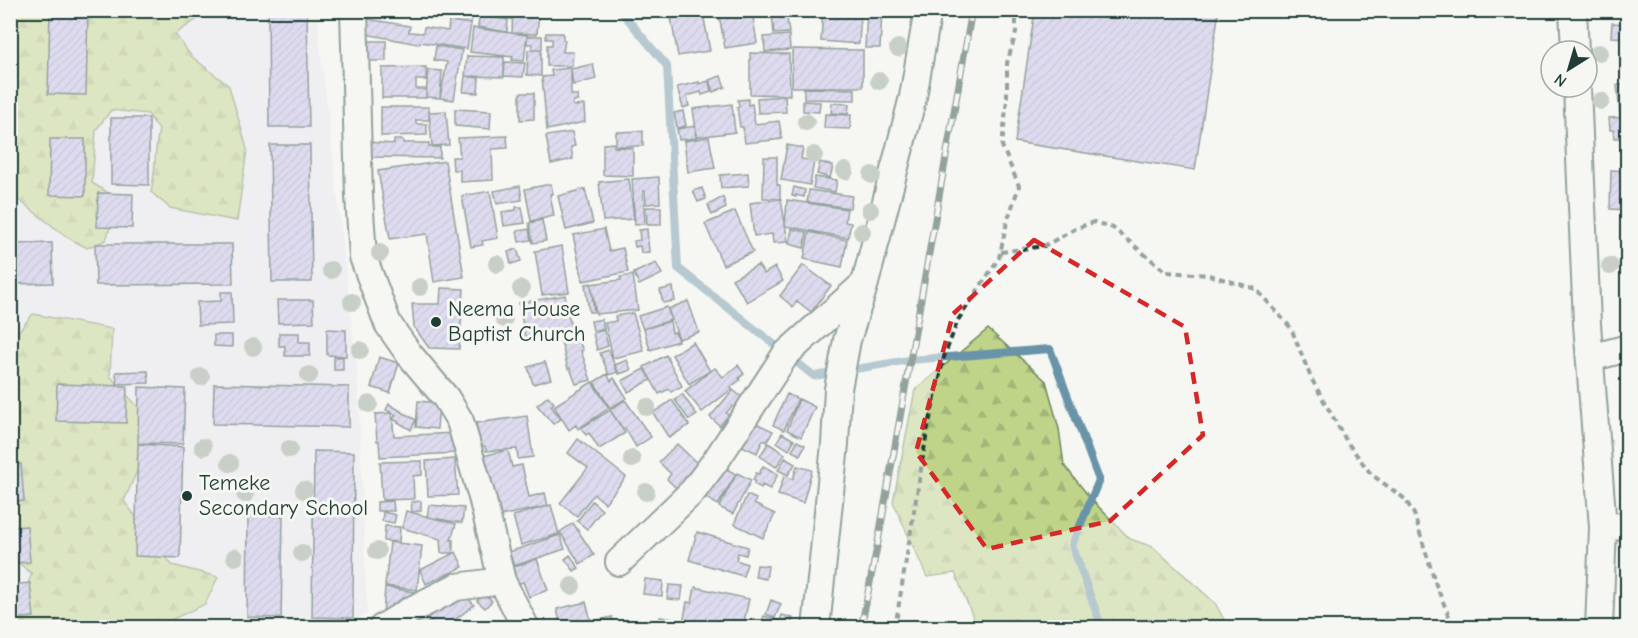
<svg xmlns="http://www.w3.org/2000/svg" width="1638" height="638" font-family="'Comic Neue',sans-serif">
	<style>
		.built { fill: #e6e4f0 }
		.forest { fill: url(#forest-firs); stroke: #6f885e; stroke-width: 1.5 }
		.lines { fill: none; stroke-linecap: round; stroke-linejoin: round }
		.stream { stroke: #6893a8; stroke-width: 8 }
		.building { fill: url(#building-hatch); stroke: #1f3d34; stroke-width: 1.5 }
		.minor-casing { stroke: #1f3d34; stroke-width: 30 }
		.path { stroke: #1f3d34; stroke-width: 4; stroke-dasharray: 6 4.5; stroke-linecap: butt }
		.minor { stroke: #f6f6f2; stroke-width: 26 }
		.rail-casing { stroke: #1f3d34; stroke-width: 7 }
		.rail { stroke: #f6f6f2; stroke-width: 4.5; stroke-dasharray: 14; stroke-linecap: butt }
		.tree { fill: #91a193 }
		.marked { fill: none; stroke: #d62828; stroke-width: 4.5; stroke-dasharray: 12 8; stroke-linejoin: round }
		.poi-dot { fill: #1f3d34; stroke: #f6f6f2; stroke-width: 2 }
		.labels { text-anchor: middle; dominant-baseline: central; stroke-width: 6; stroke-linejoin: round; paint-order: stroke }
		.poi-label { font-size: 22px; fill: #1f3d34; stroke: #f6f6f2; text-anchor: start }
	</style>
	<defs>
		<pattern id="forest-firs" width="22" height="20" patternUnits="userSpaceOnUse" patternTransform="scale(1.5)"><rect width="22" height="20" fill="#bfd389"/><path d="M5 1l3.5 6h-7zM16 11l3.5 6h-7z" fill="#a4b677"/></pattern>
		<pattern id="building-hatch" width="6" height="6" patternUnits="userSpaceOnUse" patternTransform="scale(1.5)"><rect width="6" height="6" fill="#c0b9eb"/><path d="M-1 1l2-2M0 6l6-6M5 7l2-2" fill="none" stroke="#9b98bf"/></pattern>
	</defs>
	<rect width="100%" height="100%" fill="#f6f6f2"/>
	<filter id="ink" filterUnits="userSpaceOnUse"><feTurbulence type="fractalNoise" baseFrequency=".0167" numOctaves="2"/><feDisplacementMap in="SourceGraphic" scale="12" xChannelSelector="R" yChannelSelector="G"/><feConvolveMatrix kernelMatrix="1 2 1 2 8 2 1 2 1" color-interpolation-filters="sRGB"/></filter>
	<g filter="url(#ink)">
		<path class="built" d="M10 11H318L319 37 358 378 367 614 341 628 11 627Z"/>
		<path class="forest" d="M10 11H206L205 14 175 34 191 56 229 86 247 149 237 221 170 208 151 192C156 172 154 151 159 130L148 114 111 110 96 130 92 183 119 199 106 240 87 248 67 237 11 194Z
			M33 314 112 329 110 376 156 427 124 501 172 565 218 577 205 604 156 627H11V621L32 574 11 557 10 342Z
			M988 329 1046 381 1059 429 1064 465 1091 499 1130 539 1153 547 1215 603 1228 627H977L955 573 927 577 893 502 915 390Z"/>
		<g class="lines">
			<path class="stream" d="M620 10 667 66 678 268 814 376 909 360 1050 349 1099 480 1072 545 1102 628"/>
		</g>
		<path class="building" d="M50 10H88L86 95 48 94Z
			M268 10H307L309 127H269Z
			M370 10H427L426 18Z
			M428 10H473L471 24 427 18Z
			M480 10H497L496 18 508 20 507 32 478 27Z
			M501 10H513L512 19 500 18Z
			M513 10H539L537 34 512 33Z
			M718 10H752L757 43 725 48Z
			M759 10H786L789 33 774 34 772 14 760 15Z
			M823 10H861L859 44 821 41Z
			M867 10H882L880 48H865Z
			M1035 10H1219L1195 170 1015 142Z
			M703 13 710 51 678 56 671 18Z
			M367 19 410 26 409 32 423 33 424 27 448 31 449 21 471 24 467 49 420 42 418 44 365 34Z
			M1612 23 1628 24V38L1611 37Z
			M473 28 527 35 524 61 512 60 513 57 470 52Z
			M546 33H563V40H565L563 52H573L572 66H547V45H552V39H546Z
			M789 35 790 50 765 52 764 37Z
			M527 36H542V49H532L533 44H527Z
			M367 41H386V61H367Z
			M436 46 462 50 454 100 440 98 447 62 434 60Z
			M792 49 863 50V87H792Z
			M528 50H541V76L527 75Z
			M750 53 789 54 790 95 750 94Z
			M467 56 504 57V77L465 76Z
			M505 62 525 63 523 77 504 76Z
			M593 64 596 79 573 85 571 69Z
			M426 67V80H416V89H426V98H382V68Z
			M571 68V95H577L578 101H573V106L584 105 585 122 547 130 542 77 552 76 551 70Z
			M428 70 442 71 440 98 426 97Z
			M465 76 479 78 478 93 463 92Z
			M721 76 725 87 713 92 709 80Z
			M709 81 711 92 702 95 701 92 687 96 689 106 683 108 677 87 699 82V84Z
			M1617 85H1628V115H1620Z
			M804 88 855 89V100L804 99Z
			M520 93H534V119L520 120Z
			M785 96 786 112 758 113 757 98Z
			M748 99V105L752 104 755 124 779 121 782 139 745 143 743 127H740L737 107H739L738 100Z
			M803 101 820 102 819 112 803 111Z
			M832 103 849 104 848 114 831 113Z
			M732 104 735 132 697 137 693 109Z
			M381 107H429V120H416V124H427V135L381 136Z
			M455 109 491 111 490 129 455 126Z
			M446 111 449 145 432 146 429 112Z
			M683 111 686 126 677 128 674 113Z
			M825 114 851 115 850 129 824 128Z
			M1628 117V138H1614L1613 130H1610L1609 118Z
			M111 118H149V185L111 184Z
			M695 126 696 138 679 140 677 129Z
			M643 131V146H616V132Z
			M572 132 575 146 571 147 573 159 551 164 546 136Z
			M507 136 508 148 492 149 493 180 460 182V170H453L452 157H460L458 138Z
			M709 137 715 168 688 172 684 141Z
			M50 139H85V196L49 195Z
			M394 140H403V143H429V147H440V158L367 157 368 142 394 144Z
			M614 143V147L633 148V176L603 175V144Z
			M270 145H310L312 282H272Z
			M787 145 803 148 801 159 814 161 810 185 781 180Z
			M764 157H777V185H780V199L763 198Z
			M445 161 464 277 434 282 427 234 390 239 378 171Z
			M820 162 833 166 830 178 817 174Z
			M1611 170 1628 171V210L1610 209Z
			M748 173 749 186 721 188 720 175Z
			M659 177 660 203 646 204 645 191H643L645 224 635 225 632 179Z
			M815 177 837 180 835 192 813 188Z
			M629 179 634 219 603 221 599 182Z
			M551 184 553 194H550L554 216 531 221 525 189Z
			M520 186 522 200 497 204 494 191Z
			M794 187 805 190 804 197 796 195V197L792 196Z
			M702 188 706 199 698 202 693 191Z
			M585 189 593 223 566 230 558 196Z
			M809 190 852 196 850 208 807 202Z
			M490 191 498 238 482 241 483 245 471 247 462 196Z
			M98 193 133 194 132 228 97 227Z
			M723 197 726 208 712 215 708 205Z
			M781 199 788 242 773 243 772 234 754 236 750 203Z
			M787 200 847 209 845 222 851 223 848 238 785 226Z
			M516 207H522L525 223 504 226 502 212 516 210Z
			M646 207H661V225H647Z
			M735 211 753 252 723 265 705 224Z
			M542 220 546 241 533 243 529 223Z
			M529 229 531 240 519 242 517 231Z
			M604 229 609 251 623 248 628 272 583 281 573 235Z
			M647 229 649 252 641 253 640 246 635 247 634 241 640 240 639 230Z
			M792 229 807 232 804 248 789 244Z
			M809 232 847 240 842 267 804 259Z
			M52 243 53 283 10 284V244Z
			M95 244H232L233 284 96 285Z
			M562 246 569 292 542 295 535 251Z
			M517 249 521 261 511 264 508 252Z
			M656 263 662 274 639 285 634 273Z
			M758 265 764 274 775 267 783 281 747 302 732 279Z
			M803 265 831 286 811 312 797 301 793 307 780 296Z
			M633 275 638 310 596 314 591 284 621 280 620 277Z
			M591 283 594 312H589L585 284Z
			M673 287 675 301 663 303 660 290Z
			M441 288 464 289 459 349 429 348 414 327 412 304H440Z
			M221 292H232L233 324 198 325 197 302 221 301Z
			M565 295 571 329 525 337 519 303Z
			M277 300H313L314 322 278 323Z
			M688 301 699 332 679 339 668 309Z
			M667 307 671 320 643 329 638 316Z
			M633 313 644 351 613 358 605 323 616 321 615 316Z
			M602 319 604 329 593 331 591 321Z
			M670 321 672 333 675 332 678 341 650 350 644 329Z
			M327 329 346 330V356L327 355Z
			M604 330 608 346 597 350 593 333Z
			M279 333H299V342H310V356H285V346H279Z
			M214 335H232V347L214 346Z
			M576 336 583 350 581 351 591 380 576 384 570 368 568 369 561 341Z
			M693 342 710 371 689 384 672 355Z
			M609 350 617 372 609 375 600 353Z
			M666 355 682 386 671 392 669 389 659 394 644 367Z
			M334 357H343V370H334Z
			M379 357 399 363 390 393 371 387Z
			M627 360 631 370 619 374 615 365Z
			M545 362 551 379 533 384 528 367Z
			M738 365 744 374 739 378 740 380 731 387 732 389 702 412 685 391 715 368 723 377Z
			M644 369 651 380 628 392 622 381Z
			M148 371 149 383 117 384 116 372Z
			M607 374 611 381 614 378 627 398 610 408 594 382Z
			M592 382 609 408 578 429 576 425 569 430 554 406Z
			M57 384 127 386 126 423 56 421Z
			M214 384 349 387V427L213 424Z
			M139 387 185 389 183 444 138 443Z
			M733 390 743 398 735 408 732 406 726 413 729 415 720 426 710 417Z
			M682 394 697 415 689 420 675 400Z
			M787 394 798 399 784 430 773 425Z
			M548 396 554 403 551 406 561 419 553 424 537 405Z
			M799 399 815 407 801 437 787 430Z
			M625 400 651 437 636 447 625 428 623 429 610 410Z
			M672 400 689 425 669 438 653 413Z
			M418 401 439 403 437 429 416 427Z
			M389 404 416 420 411 430 393 419 396 415 386 410Z
			M610 410 625 433 599 449 589 433 586 435 581 428Z
			M392 413 394 436 455 433 457 453 380 457 379 441H377L375 414Z
			M527 416 533 457 518 459 517 449 486 451 485 446H480L476 423Z
			M747 419 773 431 767 442 763 440 757 453 736 443Z
			M782 433 794 440 789 450 777 442Z
			M578 439 626 477 605 503 594 494 577 516 560 503 588 468 568 453Z
			M797 441 805 445 800 455 792 451Z
			M768 443 785 454 776 467 760 456Z
			M138 444 183 447 180 558 135 556Z
			M677 444 700 466 677 489 667 479 671 474 659 462Z
			M508 450 512 467 522 465 529 497 545 493 548 506 495 517 482 456Z
			M314 451 354 452 353 618 312 617Z
			M785 458 795 464 788 475 778 470Z
			M455 459 458 495 428 496 426 461Z
			M422 461V475L413 476 414 499 382 500 380 462Z
			M21 464 24 501 10 502V465Z
			M721 466 736 474 718 505 703 496Z
			M763 466 778 474 770 489 762 485 761 488 754 484 755 481 753 480 756 473 759 474Z
			M797 466 812 470 803 503 778 495 784 476 793 479Z
			M737 473 751 480 733 514 719 507Z
			M747 495 756 499 754 504 775 514 763 538 734 524Z
			M393 501 394 511H377V502Z
			M421 501V511L412 512 411 502Z
			M592 501 602 510 587 529 577 521Z
			M429 505 464 508 462 523 427 517Z
			M551 505 559 534 521 545 513 516Z
			M406 511 456 524 451 540H453V553H441L440 539 402 528Z
			M383 512 396 515 394 523 382 521Z
			M248 515 283 516 281 618 247 617Z
			M573 523 594 555 580 564 560 532Z
			M27 526 30 562 10 563V527Z
			M385 526 400 527 399 542 384 541Z
			M697 532 748 547 746 555 738 553 736 560 747 564 743 576 689 560Z
			M560 535 565 549 514 566 509 552Z
			M390 542 422 546 417 590 385 586Z
			M456 552 463 567 426 584 420 570Z
			M570 555 579 568 574 571 565 559Z
			M537 559 548 590 529 597 523 582 517 584 511 568Z
			M757 565 768 566 766 579 755 577Z
			M645 579 663 581 662 596 643 594Z
			M30 583 34 617 10 619V585Z
			M669 585 683 586 681 600 667 599Z
			M385 587 414 592V595L383 614Z
			M695 587 749 599 744 622 732 620 730 628H682L687 602 692 603Z
			M461 589 474 605 444 628H435L423 613Z
			M484 593 492 601 485 608 477 601Z
			M771 600 781 604 775 618 766 614Z
			M586 602 591 621 593 620 595 628H561L557 609Z
			M420 613 433 628H403Z
			M782 615 793 618 790 628H760L764 616 780 621Z
			M612 617 614 628H596L594 621Z
			M660 617 673 619 672 628H659Z"/>
		<g class="lines">
			<g class="minor-casing">
				<path id="minor" d="M354 10 359 196 363 257 388 324 409 354 446 398 460 421 483 501 502 581 526 628
					M1573 10 1575 51
					M1577 87 1587 324 1603 527 1599 628
					M1590 358 1628 348
					M1603 527 1628 526
					M619 562 693 491 717 459 786 354 865 283
					M382 628 411 610 456 587 502 581
					M816 628 835 444 838 389 847 340 865 283 913 97 928 10"/>
			</g>
			<path class="path" d="M1001 252 1044 246 1077 228 1094 222 1113 228 1166 272 1209 275 1256 289 1291 328 1311 378 1347 442 1371 474 1405 499 1414 514 1436 585 1454 628
				M895 628 927 432 944 357 958 320 999 258 1007 222 1019 186 1002 146 1007 99V63L1016 33V10"/>
			<use href="#minor" class="minor"/>
			<g class="rail-casing">
				<path id="rail" d="M861 628 878 542 972 10"/>
			</g>
			<use href="#rail" class="rail"/>
		</g>
		<g class="tree">
			<circle cx="898" cy="48" r="9"/>
			<circle cx="1599" cy="53" r="9"/>
			<circle cx="879" cy="81" r="9"/>
			<circle cx="1601" cy="101" r="9"/>
			<circle cx="806" cy="122" r="9"/>
			<circle cx="814" cy="155" r="9"/>
			<circle cx="845" cy="171" r="9"/>
			<circle cx="872" cy="175" r="9"/>
			<circle cx="870" cy="210" r="9"/>
			<circle cx="862" cy="232" r="9"/>
			<circle cx="380" cy="253" r="9"/>
			<circle cx="497" cy="264" r="9"/>
			<circle cx="1610" cy="266" r="9"/>
			<circle cx="331" cy="270" r="9"/>
			<circle cx="420" cy="287" r="9"/>
			<circle cx="521" cy="289" r="9"/>
			<circle cx="352" cy="302" r="9"/>
			<circle cx="504" cy="319" r="9"/>
			<circle cx="253" cy="347" r="9"/>
			<circle cx="360" cy="350" r="9"/>
			<circle cx="309" cy="375" r="9"/>
			<circle cx="201" cy="377" r="9"/>
			<circle cx="369" cy="404" r="9"/>
			<circle cx="647" cy="407" r="9"/>
			<circle cx="203" cy="447" r="9"/>
			<circle cx="289" cy="449" r="9"/>
			<circle cx="632" cy="459" r="9"/>
			<circle cx="230" cy="463" r="9"/>
			<circle cx="304" cy="490" r="9"/>
			<circle cx="646" cy="492" r="9"/>
			<circle cx="245" cy="494" r="9"/>
			<circle cx="377" cy="551" r="9"/>
			<circle cx="302" cy="553" r="9"/>
			<circle cx="235" cy="557" r="9"/>
			<circle cx="572" cy="586" r="9"/>
		</g>
	</g>
	<path d="M0 0H1638V638H0ZM1034 240 1185 327 1203 435 1110 521 987 549 916 452 953 314Z" fill="#f6f6f2" fill-opacity=".55" fill-rule="evenodd"/>
	<path class="marked" d="M1034 240 1185 327 1203 435 1110 521 987 549 916 452 953 314Z"/>
	<g class="poi-dot">
		<circle cx="436" cy="322" r="6"/>
		<circle cx="187" cy="496" r="6"/>
	</g>
	<g class="labels">
		<g class="poi-label">
			<text x="448" y="309">Neema House<tspan x="448" dy="25">Baptist Church</tspan></text>
			<text x="199" y="483">Temeke<tspan x="199" dy="25">Secondary School</tspan></text>
		</g>
	</g>
	<rect width="1638" height="638" fill="none" stroke="#f6f6f2" stroke-width="36"/>
	<rect x="18" y="18" width="1602" height="602" fill="none" stroke="#1f3d34" stroke-width="2" filter="url(#ink)"/>
	<g transform="translate(1569 69) rotate(217)"><circle r="28" fill="#f6f6f2" stroke="#a0aca6" stroke-width="1.5"/>
	<path d="M0-4.5L10 22L0 15L-10 22Z" fill="#1f3d34"/>
	<text y="-9" font-size="16" font-weight="bold" text-anchor="middle" fill="#1f3d34">N</text>
	</g>
</svg>
